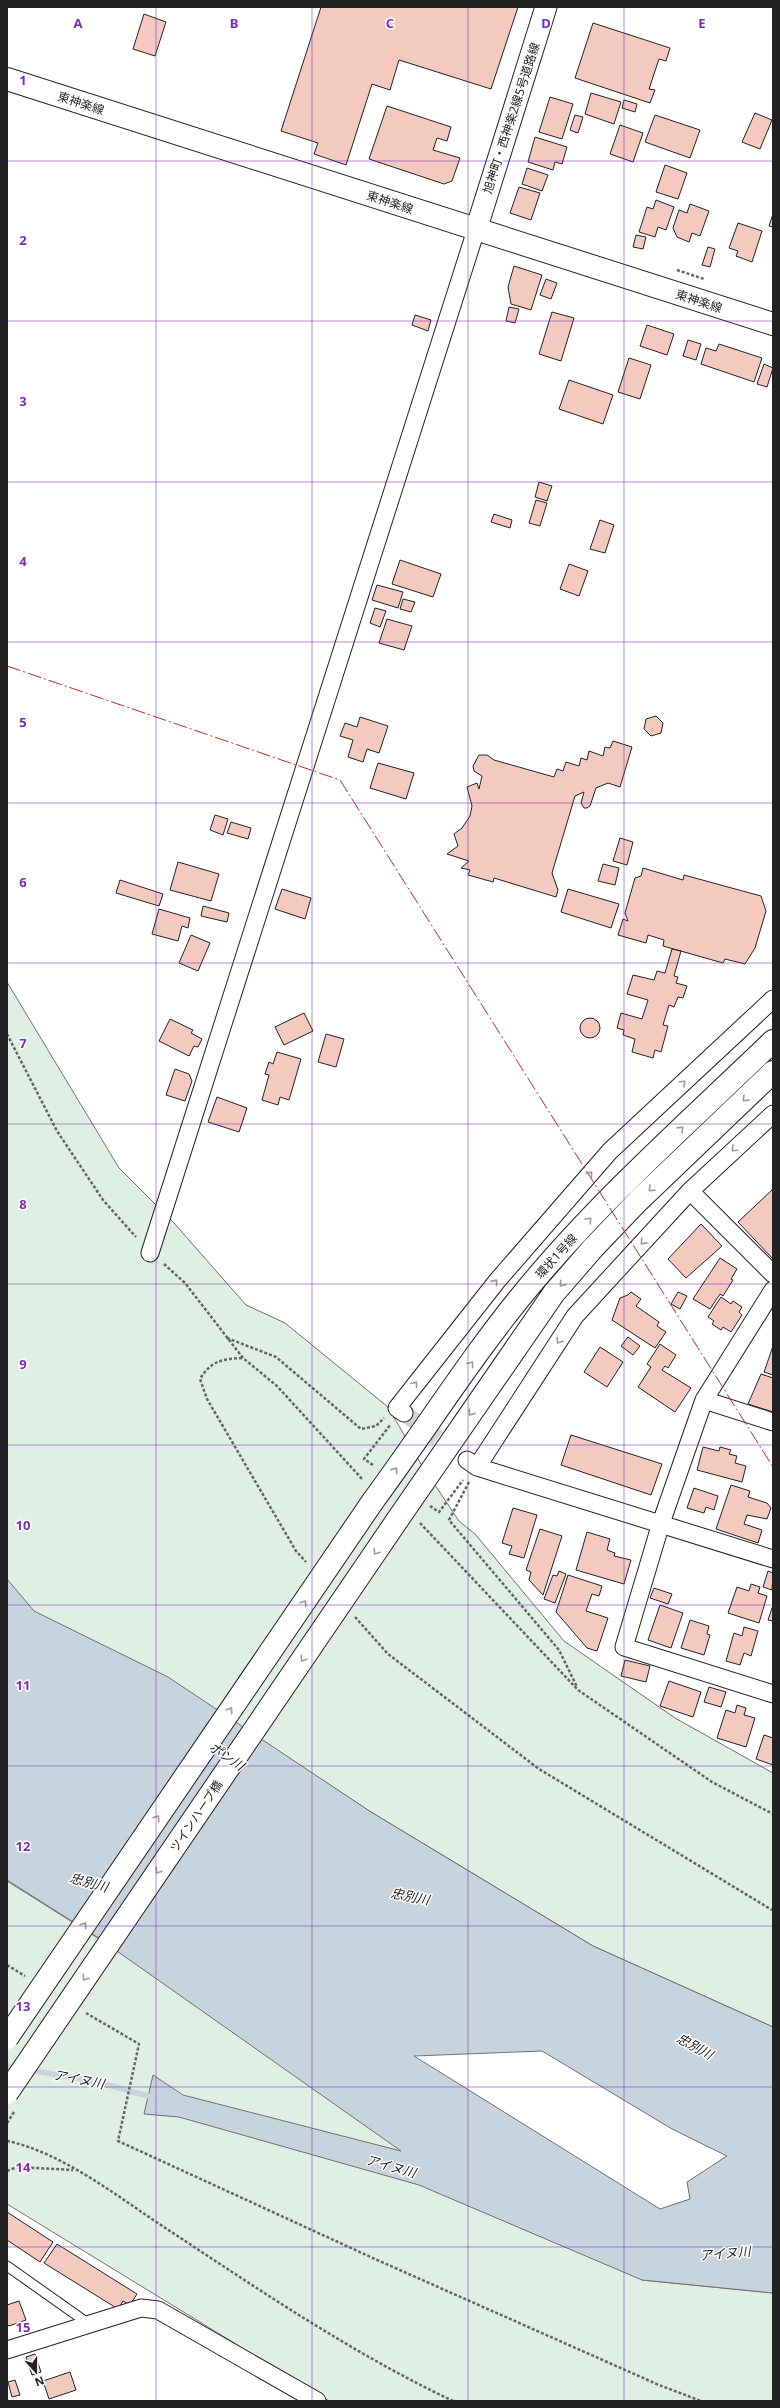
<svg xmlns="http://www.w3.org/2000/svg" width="780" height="2408" font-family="'Noto Sans','Noto Sans JP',sans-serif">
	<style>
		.green { fill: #e0efe3; stroke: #6f6f6f }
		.water { fill: #c7d3dd; stroke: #6f6f6f; fill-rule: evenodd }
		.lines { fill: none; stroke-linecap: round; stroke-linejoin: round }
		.stream { stroke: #c7d3dd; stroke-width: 5.5 }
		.building { fill: #f3c9c0; stroke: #222 }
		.minor-tunnel { stroke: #d3d3d3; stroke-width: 17; stroke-dasharray: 17 8; stroke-linecap: butt }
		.service-casing { stroke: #222; stroke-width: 11 }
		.minor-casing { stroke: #222; stroke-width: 19 }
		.tertiary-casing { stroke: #222; stroke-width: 23 }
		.secondary-casing { stroke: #222; stroke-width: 24 }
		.primary-casing { stroke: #222; stroke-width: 24 }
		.path { stroke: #646464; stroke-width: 2.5; stroke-dasharray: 3 2; stroke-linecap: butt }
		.service { stroke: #fff; stroke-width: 9 }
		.minor { stroke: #fff; stroke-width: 17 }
		.tertiary { stroke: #fff; stroke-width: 21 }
		.secondary { stroke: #fff; stroke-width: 22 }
		.primary { stroke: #fff; stroke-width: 22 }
		.primary-bridge-casing { stroke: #222; stroke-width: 24; stroke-linecap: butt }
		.path-bridge { stroke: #646464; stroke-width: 2.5; stroke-dasharray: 3 2; stroke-linecap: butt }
		.primary-bridge { stroke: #fff; stroke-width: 22 }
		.power { stroke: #c62828; stroke-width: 1; stroke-dasharray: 14 3 2 3; stroke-linecap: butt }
		.oneway { stroke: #9c9c9c }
		.grid { fill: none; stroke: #7b2cbf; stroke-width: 1; stroke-opacity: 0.55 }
		.labels { text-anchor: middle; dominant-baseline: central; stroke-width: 3; stroke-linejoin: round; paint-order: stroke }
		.street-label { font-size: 12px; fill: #222; stroke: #fff }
		.water-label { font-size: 13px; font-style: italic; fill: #222; stroke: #fff }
		.grid-label { font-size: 13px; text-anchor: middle; font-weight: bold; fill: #7b2cbf; stroke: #fff; stroke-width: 3; stroke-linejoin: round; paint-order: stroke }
	</style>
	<rect width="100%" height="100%" fill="#fff"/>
	<path class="green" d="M7 982 119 1168 174 1223 246 1305 285 1323 388 1407 421 1464 459 1521 475 1534 564 1641 675 1718 773 1773V2027L593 1946 371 1812 239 1726 7 1734Z
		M7 1881 642 2280 773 2293V2401H329L7 2204Z"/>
	<path class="water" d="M7 1579 34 1611 168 1677 371 1812 593 1946 773 2027V2293L642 2280 419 2185 179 2117 144 2114 153 2075 183 2095 401 2151 97 1937 7 1880ZM542 2051 672 2129 727 2156 687 2182 690 2199 660 2209 414 2056Z"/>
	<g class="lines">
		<path class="stream" d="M7 2066 19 2068
			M29 2070 97 2082 155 2098"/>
	</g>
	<path class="building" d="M321 7H518L491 89 399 60 390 90 372 84 346 165 314 154 318 143 281 131Z
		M144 14 166 22 155 56 133 49Z
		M593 23 670 48 666 61 659 59 649 89 655 90 650 103 575 78Z
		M591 93 621 102 614 124 585 114Z
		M550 97 573 104 562 139 539 132Z
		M624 100 637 104 635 112 622 108Z
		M387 106 451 127 447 141 437 138 433 150 460 158 452 181 444 184 369 159Z
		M755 113 772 120 760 149 742 142Z
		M575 115 583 117 578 133 570 130Z
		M655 115 700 130 690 158 645 142Z
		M620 125 643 133 633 162 610 154Z
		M535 137 567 147 562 164 555 162 553 170 528 162Z
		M665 165 687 173 678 199 656 192Z
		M527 168 548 175 542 191 522 184Z
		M519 187 540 193 531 220 510 213Z
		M656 200 674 207 666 230 658 227 655 237 639 232 647 207 653 209Z
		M690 204 709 211 700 236 692 233 689 242 677 237 673 228 679 210 687 213Z
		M773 214V227L769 226Z
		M738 223 762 231 752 262 736 256 738 251 729 248Z
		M636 235 646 237 643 249 633 247Z
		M708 247 715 249 710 267 702 265Z
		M514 266 542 275 531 310 511 304 508 287Z
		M546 279 557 283 551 299 540 295Z
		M509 307 519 309 515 323 506 321Z
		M552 312 574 318 561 361 539 354Z
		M415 315 431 320 428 331 412 325Z
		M647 325 674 334 667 355 640 346Z
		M688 340 701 344 696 360 683 356Z
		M719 344 762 358 754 382 701 364 706 348 716 351Z
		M629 358 651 365 640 399 618 392Z
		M764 364 773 368 767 387 757 384Z
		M569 380 613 395 603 424 559 409Z
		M539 482 552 486 547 501 535 497Z
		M536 500 547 503 540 526 529 523Z
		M494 514 512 520 510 528 491 522Z
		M600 520 614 525 605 553 590 549Z
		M400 560 441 574 433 597 392 584Z
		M569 564 588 571 579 596 560 589Z
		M377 585 403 592 398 608 372 600Z
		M403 599 415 602 411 612 400 609Z
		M375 608 386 611 380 627 370 623Z
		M387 619 412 626 404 650 379 643Z
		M656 716 663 723 661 733 651 736 644 729 646 719Z
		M360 717 388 726 379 753 367 749 363 762 348 757 353 740 340 736 345 723 357 727Z
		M613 741 632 747 620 787 608 783 596 788 590 806 587 808H584L581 803 584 792 575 796 552 873 558 890 556 897 494 878 493 882 468 875 470 870 461 868 469 861 447 854 458 846 454 834 462 828 470 816 472 806 467 787 477 783 479 789 482 776 474 771 473 766 479 755H487L494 760 554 777 557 769 563 771 566 762 579 766 581 758 587 760 589 751 603 756 605 747 610 748Z
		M378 763 414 773 406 799 370 788Z
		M215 815 228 819 223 835 210 830Z
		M231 822 251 828 248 839 227 833Z
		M620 838 633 842 627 865 613 861Z
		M178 862 219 874 211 901 170 890Z
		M603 864 619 868 615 885 598 881Z
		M643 868 683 880 684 875 761 896 766 911 755 948 745 964 725 959 723 963 663 946 664 940 648 935 646 943 618 935 623 919 628 921 625 913 635 878 641 876Z
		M120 880 163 894 159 906 116 893Z
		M282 889 311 898 305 919 275 909Z
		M568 889 619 904 611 928 561 912Z
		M203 906 229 913 227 922 201 916Z
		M159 909 190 918 188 928 182 926 178 941 152 934Z
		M191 935 210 943 198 971 179 963Z
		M672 949 681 951 674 976 678 977 676 983 687 986 683 998 678 997 674 1007 669 1005 663 1025 668 1026 661 1052 655 1050 653 1058 632 1052 635 1039 623 1035 624 1030 617 1028 621 1013 642 1019 648 1000 627 994 633 975 654 980 657 971 665 973Z
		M304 1013 313 1031 284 1045 275 1027Z
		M580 1028a10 10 0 1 1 20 0a10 10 0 1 1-20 0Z
		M170 1019 193 1030 191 1033 202 1039 198 1047 194 1046 189 1056 159 1041Z
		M326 1034 344 1039 336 1067 318 1062Z
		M277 1052 301 1059 289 1100 280 1097 278 1105 262 1100 269 1075 265 1074 269 1062 273 1064Z
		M175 1069 189 1074 192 1081 185 1101 166 1095Z
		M217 1097 247 1108 239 1132 208 1122Z
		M773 1189V1257L772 1258 738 1222Z
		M701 1224 722 1246 686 1278 668 1259Z
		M720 1258 737 1269 731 1279 733 1280 723 1296 720 1294 710 1309 693 1299Z
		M631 1292 641 1299 636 1306 659 1322 657 1326 666 1332 655 1348 612 1320 620 1298 628 1295Z
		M678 1292 687 1296 680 1309 671 1304Z
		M721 1297 731 1304 733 1301 742 1307 739 1312 742 1315 731 1332 723 1327 721 1330 712 1324 714 1321 708 1317Z
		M628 1337 640 1346 633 1355 621 1346Z
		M660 1344 676 1355 668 1368 665 1366 662 1370 691 1388 675 1412 638 1387 651 1367 647 1364Z
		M773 1346V1375L764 1372Z
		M600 1347 623 1362 607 1387 584 1372Z
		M761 1374 773 1378V1412L748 1404Z
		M571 1435 662 1464 651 1495 561 1465Z
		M703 1447 719 1451 720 1447 731 1450 729 1454 737 1456 735 1463 746 1466 742 1482 697 1470Z
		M731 1485 750 1491 748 1497 767 1503 771 1508 767 1519 747 1515 744 1524 762 1530 758 1543 716 1529Z
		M694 1488 718 1496 714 1510 706 1507 704 1513 687 1508Z
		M513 1508 537 1515 524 1558 509 1554 512 1546 502 1543Z
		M540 1529 562 1536 543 1595 529 1580 531 1572 526 1570Z
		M587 1532 610 1539 607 1550 615 1553 614 1556 631 1560 624 1584 576 1570Z
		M559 1571 566 1574 555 1603 544 1599 553 1575 557 1576Z
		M768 1571 773 1573 772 1590 763 1587Z
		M568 1575 602 1586 599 1596 592 1594 586 1611 608 1618 597 1651 587 1648 556 1612Z
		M751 1584 760 1587 758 1593 767 1596 759 1623 728 1613 737 1587 749 1591Z
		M654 1588 672 1594 668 1604 650 1598Z
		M660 1605 683 1613 671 1648 648 1640Z
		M773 1605V1621L768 1620Z
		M690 1620 709 1626 707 1634 710 1635 704 1655 681 1648Z
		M744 1627 758 1631 751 1656 744 1653 740 1665 726 1661 734 1633 742 1636Z
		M625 1660 650 1666 646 1682 621 1676Z
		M669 1681 701 1692 693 1717 660 1706Z
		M709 1687 726 1692 721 1707 704 1702Z
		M737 1705 746 1708 744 1715 755 1718 746 1747 717 1738 726 1710 735 1713Z
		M764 1735 773 1738V1765L756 1759Z
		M7 2212 53 2242 40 2262 7 2240Z
		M57 2244 137 2294 130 2305 123 2301 118 2309 44 2263Z
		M19 2301 26 2320 9 2326 7 2324V2305Z
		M35 2354 41 2372 32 2375 26 2357Z
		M70 2372 76 2390 49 2399 43 2381Z
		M15 2380 20 2395 12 2397 8 2382Z"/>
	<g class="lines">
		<path class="minor-tunnel" d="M404 1413 467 1460"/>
		<g class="service-casing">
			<path id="service" d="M7 2266 89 2324"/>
		</g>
		<g class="minor-casing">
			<path id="minor" d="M690 1191 773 1274
				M150 1253 476 230
				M773 1290 704 1400 661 1523 624 1647 773 1694
				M704 1400 773 1422
				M404 1413 397 1408 497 1281 610 1151 773 999
				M467 1460 477 1467 575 1316 690 1191 773 1114
				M477 1467 773 1559
				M7 2350 141 2308 158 2310 317 2401"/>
		</g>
		<g class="tertiary-casing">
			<path id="tertiary" d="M476 230 546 7"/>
		</g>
		<g class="secondary-casing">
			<path id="secondary" d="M7 79 773 324"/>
		</g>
		<g class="primary-casing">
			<path id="primary" d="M373 1501C426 1429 474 1352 532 1283 605 1196 691 1120 773 1041
				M398 1519 554 1293 594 1247 638 1201 773 1072"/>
		</g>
		<path class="path" d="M677 270 704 279
			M7 1034 57 1131 103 1200 136 1237
			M164 1264 185 1283 243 1358 277 1386 363 1480
			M227 1338 276 1357 361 1429 376 1426 384 1418
			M242 1358C222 1359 211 1361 200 1379L207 1399 296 1551 306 1562
			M373 1465 364 1459 391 1424
			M469 1482 449 1520 559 1650 577 1687
			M430 1506 439 1512 463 1480
			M420 1523 578 1690 712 1782 773 1814
			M355 1617 388 1654 539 1769 772 1910
			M7 1965 25 1976
			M86 2013 139 2044 118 2141 375 2259 659 2385 701 2401
			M7 2141C65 2153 123 2201 173 2233 264 2293 354 2354 453 2401
			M7 2171 17 2167 73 2170"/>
		<use href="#service" class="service"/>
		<use href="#minor" class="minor"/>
		<use href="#tertiary" class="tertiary"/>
		<use href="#secondary" class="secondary"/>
		<use href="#primary" class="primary"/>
		<g class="primary-bridge-casing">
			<path id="primary-bridge" d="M7 2038 373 1501
				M7 2093 398 1519"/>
		</g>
		<path class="path-bridge" d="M7 2123 14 2112"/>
		<use href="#primary-bridge" class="primary-bridge"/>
		<path class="power" d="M7 666 340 780 773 1467"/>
	</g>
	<defs><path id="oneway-chevron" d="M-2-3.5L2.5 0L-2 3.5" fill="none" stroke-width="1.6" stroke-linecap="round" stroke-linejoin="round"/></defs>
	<g class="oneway">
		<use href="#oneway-chevron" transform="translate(683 1083) rotate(-43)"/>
		<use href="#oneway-chevron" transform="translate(745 1099) rotate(136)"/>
		<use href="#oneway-chevron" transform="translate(681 1129) rotate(-44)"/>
		<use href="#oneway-chevron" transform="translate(734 1149) rotate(137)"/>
		<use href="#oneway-chevron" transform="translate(590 1174) rotate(-49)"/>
		<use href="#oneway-chevron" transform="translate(651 1189) rotate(136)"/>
		<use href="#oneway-chevron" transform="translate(589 1220) rotate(-47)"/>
		<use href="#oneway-chevron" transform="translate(643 1242) rotate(132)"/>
		<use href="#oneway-chevron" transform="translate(495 1282) rotate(-51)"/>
		<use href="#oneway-chevron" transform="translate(562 1284) rotate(131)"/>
		<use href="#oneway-chevron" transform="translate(559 1341) rotate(124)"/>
		<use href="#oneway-chevron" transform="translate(471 1364) rotate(-53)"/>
		<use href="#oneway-chevron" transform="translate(415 1384) rotate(-52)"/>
		<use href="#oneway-chevron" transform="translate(471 1413) rotate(125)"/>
		<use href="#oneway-chevron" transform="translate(395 1470) rotate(-55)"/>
		<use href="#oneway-chevron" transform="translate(376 1552) rotate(124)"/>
		<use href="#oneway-chevron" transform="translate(304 1603) rotate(-56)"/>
		<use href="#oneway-chevron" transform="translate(303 1659) rotate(124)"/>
		<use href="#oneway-chevron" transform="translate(230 1710) rotate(-56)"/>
		<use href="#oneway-chevron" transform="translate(157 1818) rotate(-56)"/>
		<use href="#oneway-chevron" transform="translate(158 1871) rotate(124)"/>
		<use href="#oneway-chevron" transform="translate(84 1925) rotate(-56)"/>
		<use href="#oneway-chevron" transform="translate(85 1978) rotate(124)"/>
	</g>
	<path class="grid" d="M156 7V2401M312 7V2401M468 7V2401M624 7V2401M7 161H773M7 321H773M7 482H773M7 642H773M7 803H773M7 963H773M7 1124H773M7 1284H773M7 1445H773M7 1605H773M7 1766H773M7 1926H773M7 2087H773M7 2247H773"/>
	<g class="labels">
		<g class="street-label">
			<text transform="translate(81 103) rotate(18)">東神楽線</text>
			<text transform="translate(511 118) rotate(-72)">旭神町・西神楽2線5号道路線</text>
			<text transform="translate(390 202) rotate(18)">東神楽線</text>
			<text transform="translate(699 301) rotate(18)">東神楽線</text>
			<text transform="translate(556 1256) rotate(-48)">環状1号線</text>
			<text transform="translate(196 1816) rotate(-56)">ツインハープ橋</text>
		</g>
		<g class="water-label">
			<text transform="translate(227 1756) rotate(34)">ポン川</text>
			<text transform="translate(89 1882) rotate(15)">忠別川</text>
			<text transform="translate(410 1896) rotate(11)">忠別川</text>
			<text transform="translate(695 2046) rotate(29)">忠別川</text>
			<text transform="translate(79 2079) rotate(11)">アイヌ川</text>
			<text transform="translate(391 2166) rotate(16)">アイヌ川</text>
			<text transform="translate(725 2253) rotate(-5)">アイヌ川</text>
		</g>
	</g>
	<g class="grid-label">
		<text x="78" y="28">A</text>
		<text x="234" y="28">B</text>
		<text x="390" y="28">C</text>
		<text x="546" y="28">D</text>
		<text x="702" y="28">E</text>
		<text x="23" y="85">1</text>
		<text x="23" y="245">2</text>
		<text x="23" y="406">3</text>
		<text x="23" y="566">4</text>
		<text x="23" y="727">5</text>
		<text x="23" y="887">6</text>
		<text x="23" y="1048">7</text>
		<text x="23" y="1209">8</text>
		<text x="23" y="1369">9</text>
		<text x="23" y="1530">10</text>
		<text x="23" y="1690">11</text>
		<text x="23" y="1851">12</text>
		<text x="23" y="2011">13</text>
		<text x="23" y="2172">14</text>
		<text x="23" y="2332">15</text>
	</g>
	<rect width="780" height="2408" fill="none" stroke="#222222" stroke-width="16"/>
	<g transform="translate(36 2372) rotate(159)" stroke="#ffffff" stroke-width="3" paint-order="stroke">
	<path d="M0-3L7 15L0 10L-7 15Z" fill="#222222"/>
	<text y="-6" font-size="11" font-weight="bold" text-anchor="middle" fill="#222222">N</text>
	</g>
</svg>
